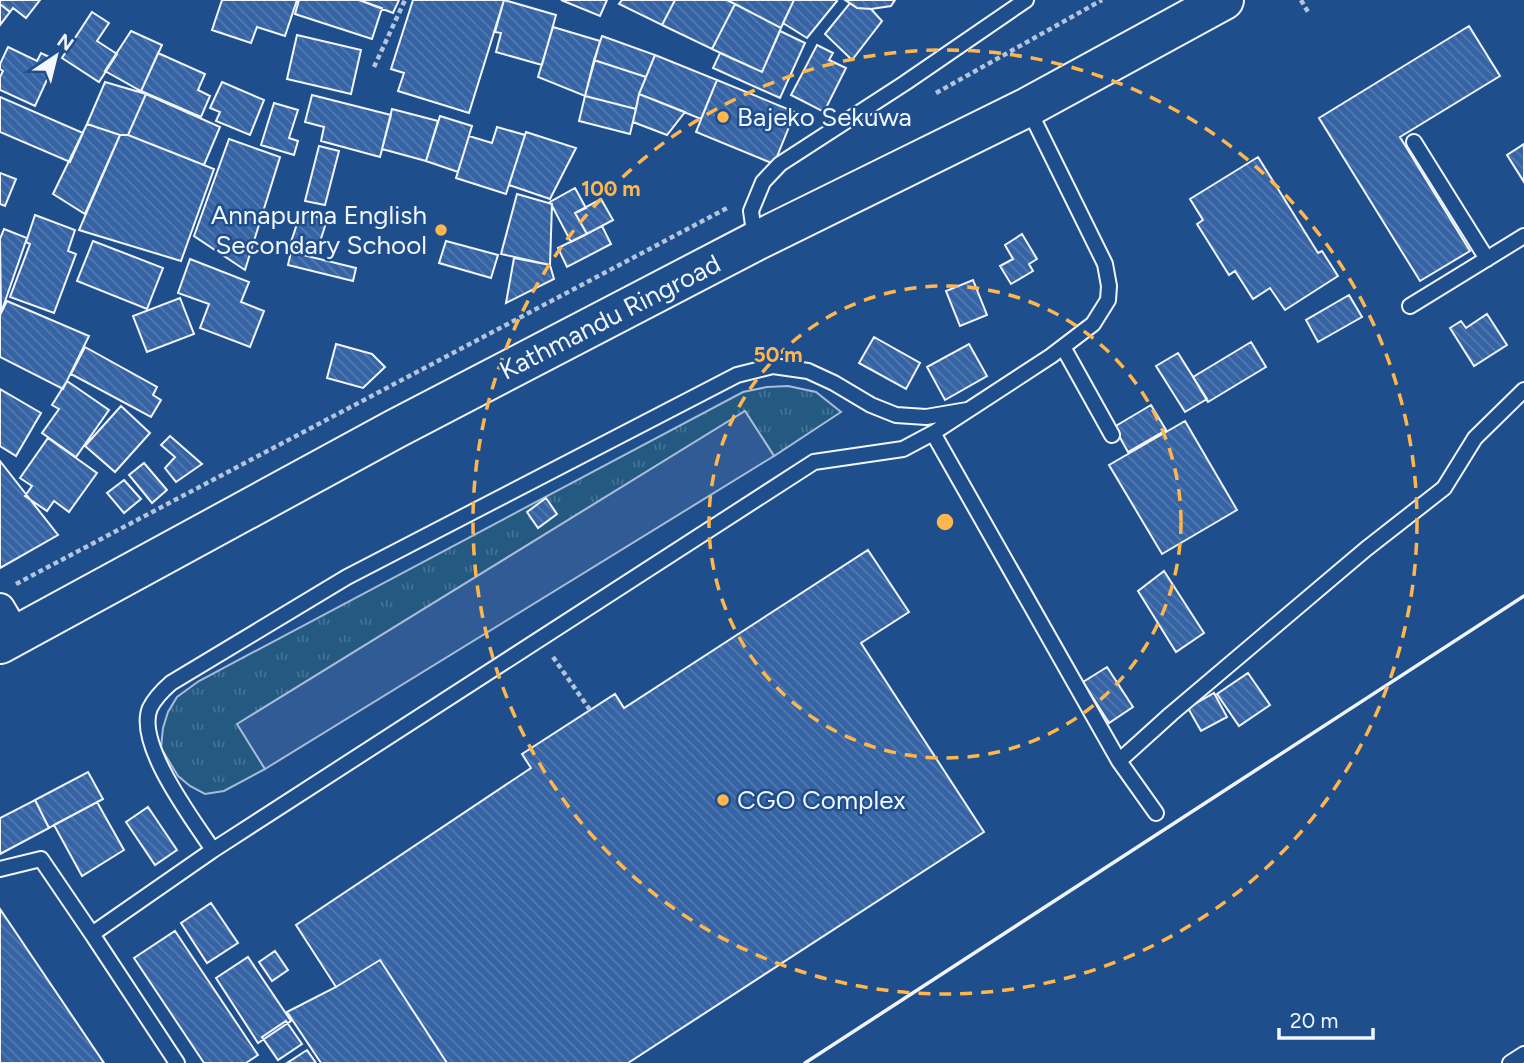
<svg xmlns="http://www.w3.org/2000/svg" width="1524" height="1063" font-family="Figtree,sans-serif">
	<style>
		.grass { fill: url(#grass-tufts); stroke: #a8bbd7; stroke-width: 2 }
		.parking { fill: #305b95; stroke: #a8bbd7; stroke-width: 2 }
		.building { fill: url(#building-back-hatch); stroke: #f2f6ff; stroke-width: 2 }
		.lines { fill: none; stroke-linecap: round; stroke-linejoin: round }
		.service-casing { stroke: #f2f6ff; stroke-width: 18 }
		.minor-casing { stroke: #f2f6ff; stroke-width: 32 }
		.trunk-casing { stroke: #f2f6ff; stroke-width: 42 }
		.path { stroke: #b3c4dc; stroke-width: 4.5; stroke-dasharray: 5 3.5; stroke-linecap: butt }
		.service { stroke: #1f4e8c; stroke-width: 14 }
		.minor { stroke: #1f4e8c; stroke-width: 28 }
		.trunk { stroke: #1f4e8c; stroke-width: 38 }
		.wall { stroke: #f2f6ff; stroke-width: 3.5 }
		.ring { fill: none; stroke: #ffb74d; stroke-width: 3.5; stroke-dasharray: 12 9 }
		.poi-dot { fill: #ffb74d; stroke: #1f4e8c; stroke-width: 2.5 }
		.labels { text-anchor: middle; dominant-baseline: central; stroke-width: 5; stroke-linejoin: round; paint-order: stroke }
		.poi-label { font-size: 26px; fill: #f2f6ff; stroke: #1f4e8c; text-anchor: start }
		.street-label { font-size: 26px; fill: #f2f6ff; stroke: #1f4e8c }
		.centre { fill: #ffb74d; stroke: #1f4e8c; stroke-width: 3.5 }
		.ring-label { font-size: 21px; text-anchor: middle; font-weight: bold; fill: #ffb74d; stroke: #1f4e8c; stroke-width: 5; stroke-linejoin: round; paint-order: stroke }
	</style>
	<defs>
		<pattern id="grass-tufts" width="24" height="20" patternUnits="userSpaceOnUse" patternTransform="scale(1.75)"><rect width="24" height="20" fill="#245a82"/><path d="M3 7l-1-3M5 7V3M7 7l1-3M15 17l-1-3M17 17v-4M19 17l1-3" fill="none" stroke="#447295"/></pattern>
		<pattern id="building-back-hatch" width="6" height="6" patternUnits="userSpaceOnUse" patternTransform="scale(1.75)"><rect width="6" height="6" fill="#3563a3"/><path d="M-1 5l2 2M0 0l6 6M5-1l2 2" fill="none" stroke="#537ab1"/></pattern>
	</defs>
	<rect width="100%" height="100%" fill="#1f4e8c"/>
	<path class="grass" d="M788 386 816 392 841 412 774 456 745 411 238 724 265 769 224 791 205 794 190 786 178 776 161 748 163 728 168 712 177 697 199 681 743 392 767 387Z"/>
	<path class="parking" d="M745 411 774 456 265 769 237 724Z"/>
	<path class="building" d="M0 0H40L26 18 13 8 10 12 0 4Z
		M222 0H297L285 36 257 27 251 43 212 30Z
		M299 0H359L382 8 372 39 295 14Z
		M359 0H399L393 13Z
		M413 0H504L469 113 398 91 404 73 391 69Z
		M504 0 556 15 542 65 496 52 501 33 495 32Z
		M561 0H607L600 16Z
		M622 0H675L662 25 619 4Z
		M675 0H727L735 4 712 49 662 25Z
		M727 0H794L781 28Z
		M794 0H835L837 1 807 38 783 23Z
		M845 0H895L891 6 871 9 857 8Z
		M850 3 857 8 871 9 882 21 852 60 825 34Z
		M0 4 10 12 0 25Z
		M735 4 781 28 762 72 712 49Z
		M92 12 109 23 97 41 117 54 99 82 62 58Z
		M1469 26 1500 76 1400 137 1470 251 1420 281 1319 118Z
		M553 27 600 41 585 96 538 77Z
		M131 31 162 45 141 91 105 71Z
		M780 31 805 43 780 98 713 68 720 53 762 72Z
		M297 35 361 50 351 94 287 79Z
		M602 36 655 55 646 77 594 60Z
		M817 45 833 53 829 60 846 68 824 112 791 95Z
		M8 47 37 61 41 53 56 60 35 106 0 90V77L3 71 0 69V64Z
		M158 53 205 74 198 90 210 96 201 117 141 91Z
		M655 55 717 80 701 119 639 94Z
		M594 60 646 77 639 94 636 109 585 96Z
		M717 80 795 112 774 164 696 132Z
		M105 82 146 94 128 135H120L87 124Z
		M222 82 264 100 250 135 216 121 220 112 210 108Z
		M146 94 220 127 204 165 128 135Z
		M639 94 685 112 667 135 633 122Z
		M312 95 391 115 380 157 321 141 324 127 305 122Z
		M585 96 636 109 630 134 579 121Z
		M0 97 83 133 70 162 0 132Z
		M274 103 298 110 289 138 298 141 294 155 261 145Z
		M392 109 438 121 426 161 382 149Z
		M440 116 472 126 458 172 426 161Z
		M87 124 120 135 85 214 53 194Z
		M497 127 525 135 506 194 456 178 469 136 492 143Z
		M526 132 576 148 550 199 509 185Z
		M120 135H128L214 169 181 261 79 230Z
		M229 139 280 157 245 270 194 236Z
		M1524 144V182L1507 155Z
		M319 146 339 151 325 205 305 201Z
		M1258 157 1318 253 1322 251 1338 276 1285 310 1270 288 1253 299 1235 271 1229 275 1197 224 1203 220 1190 199Z
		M0 173 16 179 5 206 0 204Z
		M575 188 586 208 575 213 587 234 571 242 550 202Z
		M517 194 552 204 550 265 501 254Z
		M601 199 613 220 587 234 575 213Z
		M301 212 327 220 316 254 290 245Z
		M35 215 75 230 68 251 76 254 54 313 10 297 30 244 26 242Z
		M602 226 611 244 567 267 558 248Z
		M4 229 27 238 1 313 0 239Z
		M1022 234 1037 259 1029 264 1033 271 1011 284 1000 266 1013 259 1005 245Z
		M93 241 163 268 147 309 77 281Z
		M446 241 498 255 491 278 439 263Z
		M291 252 356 268 353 281 288 265Z
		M514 258 550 265 554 279 506 303Z
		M190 259 249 282 241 302 264 311 250 347 200 328 209 304 178 293Z
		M973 280 987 315 960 326 946 291Z
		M1349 295 1362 317 1318 342 1306 320Z
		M180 298 194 334 147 352 133 316Z
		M7 301 89 336 63 389 0 357V315Z
		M1487 314 1507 345 1474 366 1450 328 1461 321 1466 328Z
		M874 337 920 363 906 389 859 363Z
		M1251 342 1266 367 1208 402 1193 377Z
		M336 344 372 354 385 367 363 388 327 378Z
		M969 344 987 376 945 400 927 367Z
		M85 347 157 387 153 395 161 400 151 417 71 374Z
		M1178 353 1207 399 1185 412 1156 366Z
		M67 381 109 410 76 457 42 433 59 409 52 405Z
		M0 389 41 413 16 456 0 446Z
		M1151 405 1166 430 1128 452 1114 427Z
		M121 406 150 433 115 472 85 446Z
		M1185 421 1237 510 1162 554 1109 465Z
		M170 436 202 464 176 482 165 468 175 457 161 445Z
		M48 438 97 473 69 512 54 501 47 511 25 496 32 486 20 478Z
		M0 461 58 535 0 568Z
		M144 463 167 490 152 503 129 475Z
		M124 480 141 499 124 513 107 493Z
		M546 498 557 514 538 528 527 512Z
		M868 550 909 612 861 643 984 832 628 1063H447L380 960 336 987 296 925 531 768 522 754 615 694 624 708Z
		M1164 571 1204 633 1176 652 1138 591Z
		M1107 667 1133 707 1109 723 1083 682Z
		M1248 673 1270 705 1239 726 1217 694Z
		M1214 693 1227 717 1201 731 1188 708Z
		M88 772 103 799 49 828 35 800Z
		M35 800 49 828 0 854V818Z
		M97 802 124 850 82 876 54 825Z
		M148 807 177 850 155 865 126 822Z
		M211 903 238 943 207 963 181 923Z
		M0 909 104 1063H0Z
		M175 931 258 1055 246 1063H204L134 958Z
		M275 951 288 970 272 981 259 962Z
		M248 957 291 1021 258 1043 216 978Z
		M380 960 447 1063H321L287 1012 336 987Z
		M286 1021 302 1044 278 1060 262 1037Z
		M307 1050 316 1063H287Z"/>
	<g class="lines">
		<g class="service-casing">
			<path id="service" d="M1414 142 1487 259
				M755 239 751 211 763 182 780 164 905 83 1026 0
				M1410 306 1524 236
				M1063 347 1112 435
				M967 410 926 417 896 415 871 405 834 383 808 371 773 366 737 375 347 577 171 683C163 690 155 698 150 708 135 744 194 821 213 850L814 462 903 449 933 433 1051 356 1093 324 1108 300 1109 286 1105 264 1029 110
				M933 433 1119 761 1156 813
				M1119 761 1171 714 1366 549 1444 488 1475 438 1524 390
				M0 869 41 859 92 934
				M177 1063 92 934 213 850
				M1510 1063 1524 1054"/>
		</g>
		<g class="minor-casing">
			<path id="minor" d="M0 608 16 635"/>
		</g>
		<g class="trunk-casing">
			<path id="trunk" d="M0 644 395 429 756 241 1028 107 1224 0"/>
		</g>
		<path class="path" d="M1301 0 1308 12
			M374 67 405 0
			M936 93 1102 0
			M16 584 729 207
			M553 657 590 710"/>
		<use href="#service" class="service"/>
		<use href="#minor" class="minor"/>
		<use href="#trunk" class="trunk"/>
		<path class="wall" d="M805 1063 1524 596"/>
	</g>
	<g class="ring">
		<circle cx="945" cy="522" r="236"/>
		<circle cx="945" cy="522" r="472"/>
	</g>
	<g class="poi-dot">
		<circle cx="723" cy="117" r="7"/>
		<circle cx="441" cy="230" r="7"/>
		<circle cx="723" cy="800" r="7"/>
	</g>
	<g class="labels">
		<g class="poi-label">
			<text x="737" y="117">Bajeko Sekuwa</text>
			<text x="427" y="215" text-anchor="end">Annapurna English<tspan x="427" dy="30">Secondary School</tspan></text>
			<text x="737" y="800">CGO Complex</text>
		</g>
		<g class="street-label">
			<text transform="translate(610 317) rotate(-27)">Kathmandu Ringroad</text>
		</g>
	</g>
	<circle cx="945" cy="522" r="10" class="centre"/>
	<g class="ring-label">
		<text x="611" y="196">100 m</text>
		<text x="778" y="362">50 m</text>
	</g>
	<g transform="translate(56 56) rotate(35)" stroke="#1f4e8c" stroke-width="5" paint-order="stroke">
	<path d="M0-5L12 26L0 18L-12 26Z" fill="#f2f6ff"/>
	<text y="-10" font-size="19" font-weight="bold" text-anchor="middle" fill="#f2f6ff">N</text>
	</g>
	<path d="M1279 1028v10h94v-10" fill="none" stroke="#f2f6ff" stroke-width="3.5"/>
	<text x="1290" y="1028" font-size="21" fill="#f2f6ff" stroke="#1f4e8c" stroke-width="5" paint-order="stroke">20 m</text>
</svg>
